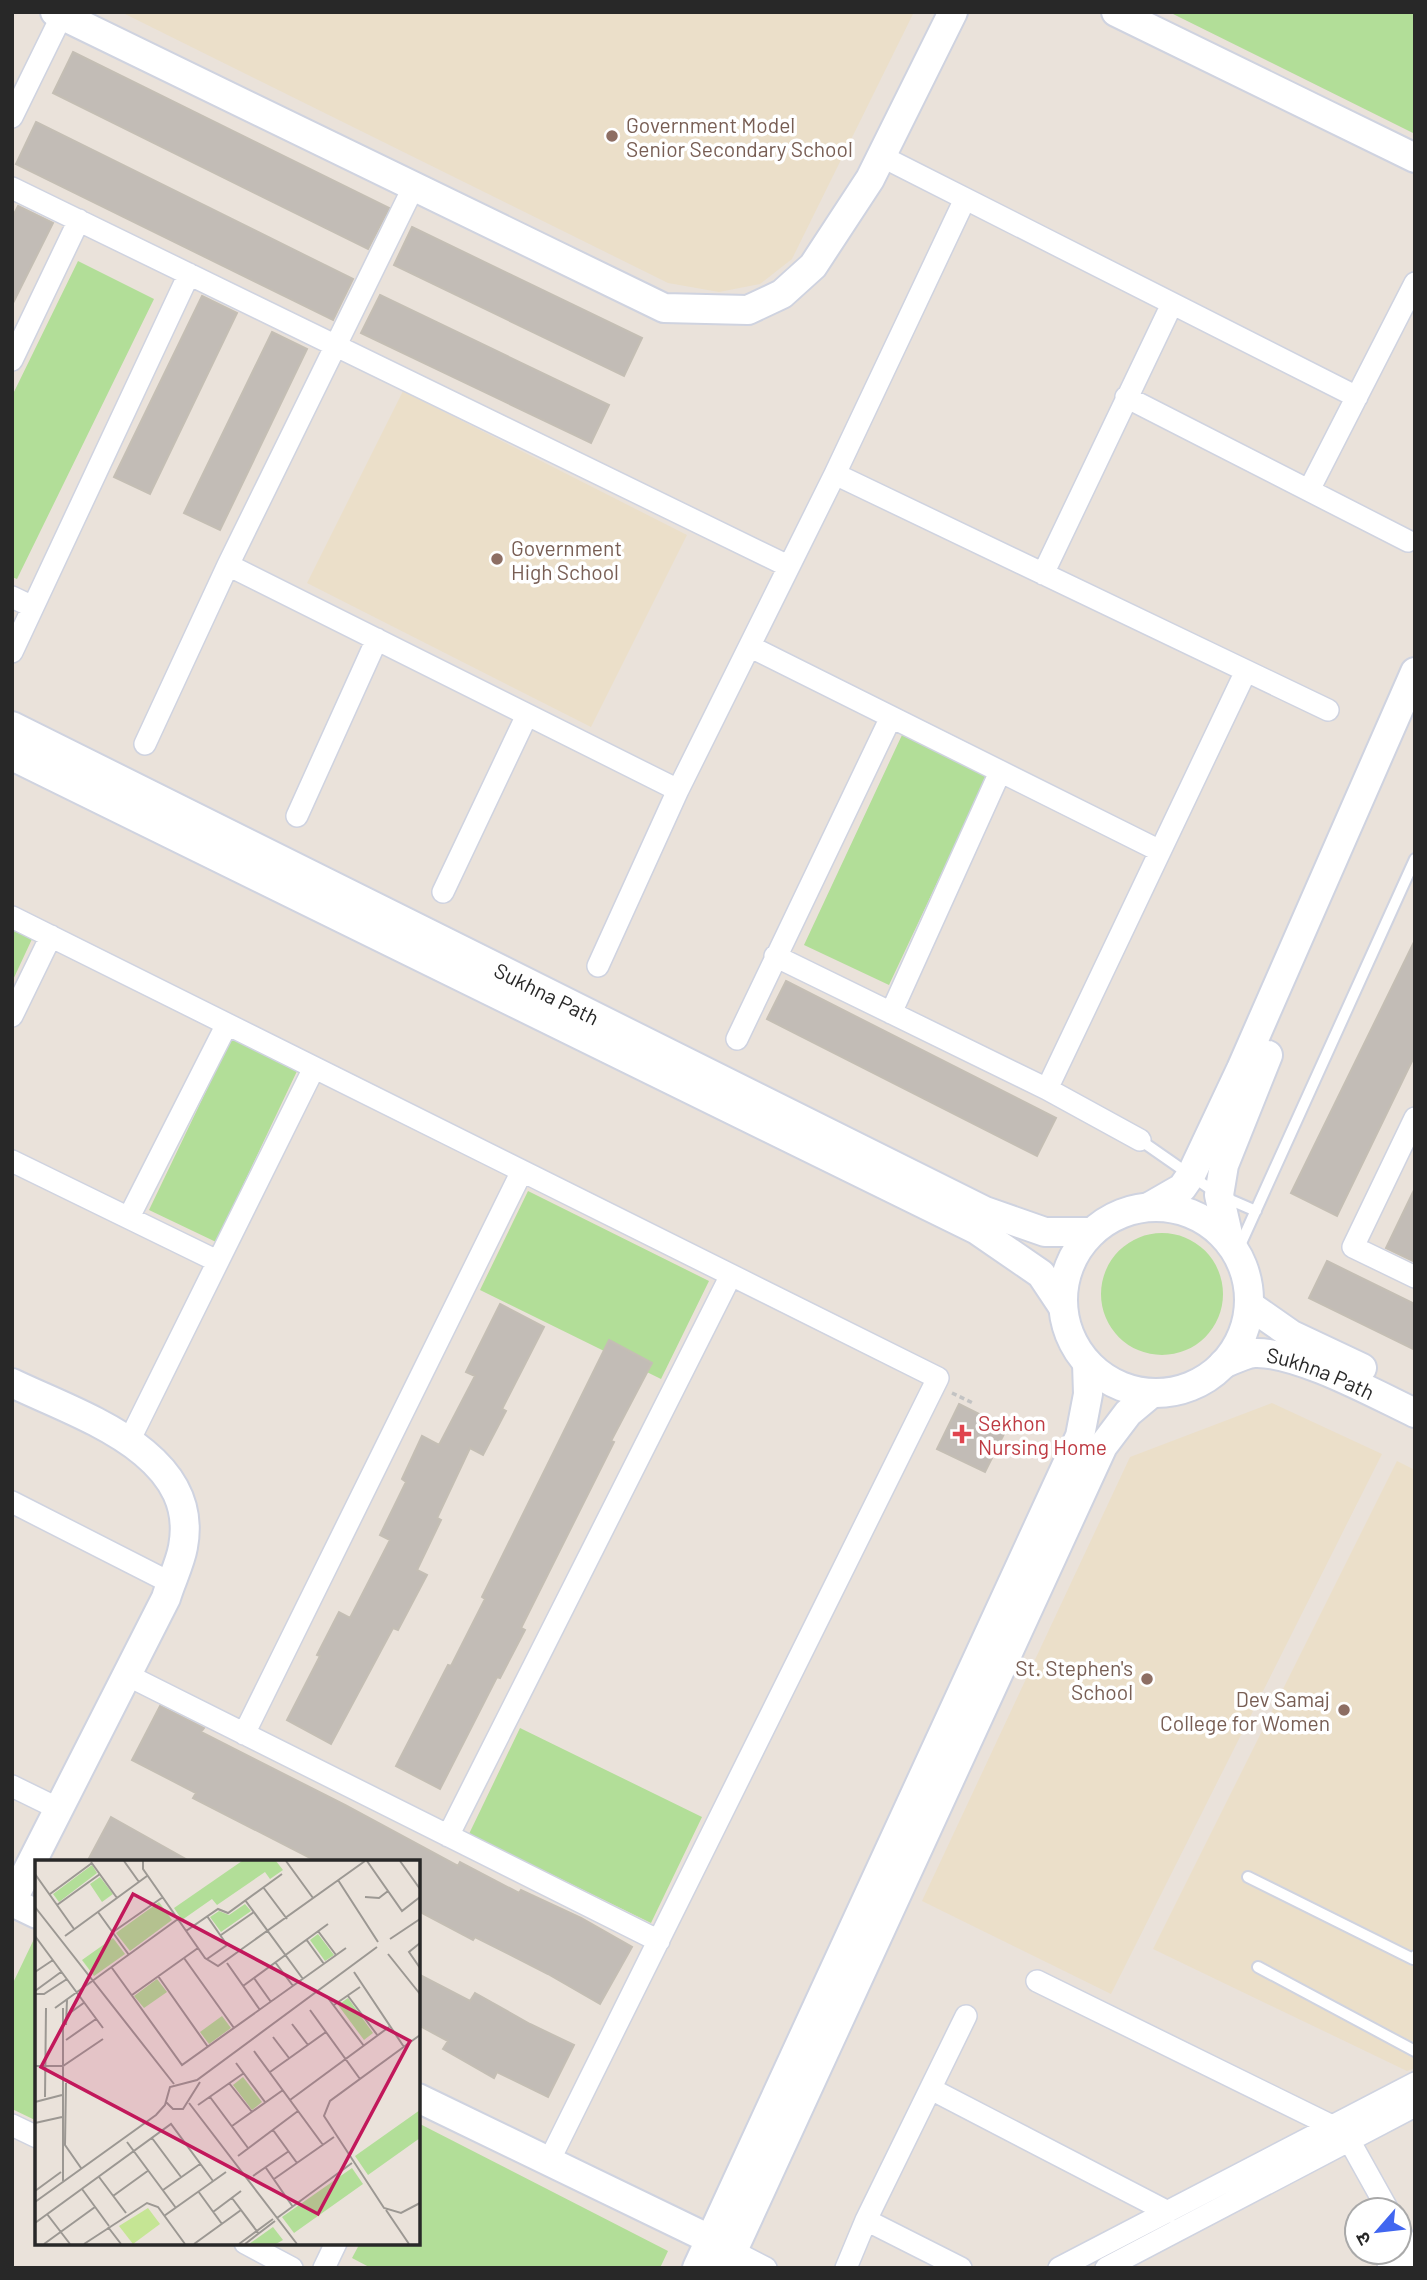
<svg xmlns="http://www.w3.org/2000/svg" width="1427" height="2280" font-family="Barlow,'Noto Sans Devanagari',sans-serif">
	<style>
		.education { fill: #ebdfc9 }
		.green { fill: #b2de98 }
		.building { fill: #c2bcb6; stroke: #c4beb4; stroke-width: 2 }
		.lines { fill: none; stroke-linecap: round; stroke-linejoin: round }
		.lane-casing { stroke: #cfd3e0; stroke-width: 14 }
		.street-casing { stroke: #cfd3e0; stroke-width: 24 }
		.secondary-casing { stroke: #cfd3e0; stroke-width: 32 }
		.path { stroke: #c3c3c3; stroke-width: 3.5; stroke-dasharray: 5 3.5; stroke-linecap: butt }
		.lane { stroke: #fff; stroke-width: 10 }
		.street { stroke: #fff; stroke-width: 21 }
		.secondary { stroke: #fff; stroke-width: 28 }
		.education-dot { fill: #8d6e63; stroke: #fff; stroke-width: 2.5 }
		.health-dot { fill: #e0444e; stroke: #fff; stroke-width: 2.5 }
		.labels { text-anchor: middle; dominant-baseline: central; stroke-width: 7; stroke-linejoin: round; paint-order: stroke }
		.education-label { font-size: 21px; fill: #785e54; stroke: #fff; text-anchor: start }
		.street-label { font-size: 21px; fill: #282828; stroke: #fff }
		.health-label { font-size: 21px; fill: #be3a42; stroke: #fff; text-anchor: start }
		.inset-road { fill: none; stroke: #9c9893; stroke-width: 2 }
		.view { fill: #c2185b; fill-opacity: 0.15; stroke: #c2185b; stroke-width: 3.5 }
		.inset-edge { fill: none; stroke: #282828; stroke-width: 3.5 }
	</style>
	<rect width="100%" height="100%" fill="#eae2da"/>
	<path class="education" d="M121 12H914L792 259 760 284 719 292 668 283Z
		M403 391 687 535 591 727 307 583Z
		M1272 1403 1382 1454 1111 1994 922 1901 1130 1457Z
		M1397 1461 1415 1470V2068L1407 2071 1153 1949Z"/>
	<path class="green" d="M1169 12H1415V134Z
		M78 261 154 299 17 579 12 577V396Z
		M902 735 987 776 889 985 804 945Z
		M12 930 32 939 12 982Z
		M232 1037 298 1069 216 1242 149 1210Z
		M528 1191 709 1281 661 1379 480 1290Z
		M1101 1294a61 61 0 1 1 122 0a61 61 0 1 1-122 0Z
		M520 1728 702 1817 651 1923 469 1834Z
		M35 1937 37 1938V2121L12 2109V1985Z
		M420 2124 668 2251 660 2268H371L352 2258 360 2243H418Z"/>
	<path class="building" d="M73 52 389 208 368 249 53 93Z
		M36 122 353 279 333 320 16 164Z
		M18 206 53 223 12 305V218Z
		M412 227 642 338 624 376 394 265Z
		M380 295 609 405 591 443 361 333Z
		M202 296 237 313 150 494 114 477Z
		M272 332 307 349 220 530 184 513Z
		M1415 940V1055L1337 1216 1291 1193Z
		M786 981 1056 1118 1037 1156 767 1019Z
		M1415 1188V1262L1386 1248Z
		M1327 1261 1415 1304V1350L1309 1298Z
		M500 1304 544 1327 502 1409 506 1411 483 1455 470 1448 437 1518 441 1520 417 1570 427 1575 398 1630 393 1628 331 1744 287 1720 320 1656 317 1655 339 1612 350 1618 390 1540 380 1535 406 1482 402 1479 422 1436 439 1445 475 1376 466 1372Z
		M609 1340 652 1363 611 1441 614 1442 521 1628 525 1630 500 1678 497 1677 440 1789 396 1766 448 1665 451 1666 485 1599 482 1597Z
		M959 1404 1007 1428 985 1472 937 1449Z
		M160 1706 204 1728 201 1732 345 1805 458 1866 460 1862 519 1893 521 1890 581 1918 632 1947 600 2004 548 1974 475 1937 473 1940 418 1911V1862H318L193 1798 196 1793 132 1760Z
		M111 1817 191 1862H87Z
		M418 1974 470 2001 475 1993 530 2024 574 2045 548 2097 497 2072 494 2078 443 2049 448 2041 418 2025Z"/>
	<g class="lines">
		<g class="lane-casing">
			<path id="lane" d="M1140 1140 1219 1195 1256 1211
				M1237 1252 1415 859
				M1248 1877 1413 1959 1415 1956
				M1258 1967 1415 2051"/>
		</g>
		<g class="street-casing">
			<path id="street" d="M12 117 62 15
				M881 156 1357 397
				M12 188 788 566
				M12 360 79 220
				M1126 397 1408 541
				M835 474 1328 710
				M1309 490 1415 283
				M228 565 678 790
				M1043 574 1172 304
				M12 597 33 607
				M751 647 1160 851
				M12 652 189 274
				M145 744 228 565 414 186
				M297 816 377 639
				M443 892 527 715
				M12 917 938 1378 549 2161
				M775 956 1047 1089 1140 1140
				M598 966 678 790 835 474 965 199
				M891 1013 1000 772
				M12 1016 51 936
				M737 1039 891 717
				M1047 1089 1246 671
				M1415 1118 1353 1247 1415 1277
				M12 1161 217 1261
				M129 1217 227 1024
				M130 1439 314 1068
				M12 1502 171 1583
				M127 1675 659 1941
				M244 1734 522 1171
				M12 1786 59 1809
				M448 1836 731 1275
				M1037 1981 1332 2126 1349 2140 1388 2210
				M931 2089 1168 2212
				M12 2125 37 2137
				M866 2220 961 2268
				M1399 2230 1415 2258
				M245 2243 292 2268
				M733 2251 766 2268
				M324 2268 336 2243
				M846 2268 866 2220 966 2016
				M1059 2268 1415 2083
				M1106 2268 1415 2106
				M1388 2268 1415 2255"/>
		</g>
		<g class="secondary-casing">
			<g id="secondary">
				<path d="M55 12 664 308 748 310 782 294 813 266 870 179 953 12"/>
				<path d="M1116 12 1415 158"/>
				<path id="s1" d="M12 726 985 1211 1045 1232H1091"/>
				<path d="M12 756 977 1230 1041 1274 1063 1307"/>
				<path d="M1149 1207 1182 1188 1191 1175 1241 1069 1415 672"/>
				<circle cx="1156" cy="1300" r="93"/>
				<path d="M1230 1243 1219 1195 1224 1165 1268 1055"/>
				<path d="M1249 1305 1292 1335 1362 1368"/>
				<path id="s2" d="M1223 1364C1233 1360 1244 1354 1254 1353 1297 1351 1375 1394 1415 1413"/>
				<path d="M12 1383C78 1415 201 1452 183 1547 180 1564 171 1581 166 1598L12 1901"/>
				<path d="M12 1902 37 1914"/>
				<path d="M418 2098 724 2246"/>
				<path d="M697 2268 1080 1436 1088 1394 1087 1363"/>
				<path d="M725 2268 1103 1446 1128 1413 1152 1393"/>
			</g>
		</g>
		<path class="path" d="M952 1393 975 1404"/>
		<use href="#lane" class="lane"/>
		<use href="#street" class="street"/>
		<use href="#secondary" class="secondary"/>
	</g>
	<g class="education-dot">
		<circle cx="612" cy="136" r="7"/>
		<circle cx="497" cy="559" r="7"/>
		<circle cx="1147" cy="1679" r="7"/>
		<circle cx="1344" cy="1710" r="7"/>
	</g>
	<path class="health-dot" d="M958.5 1423.5h7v7h7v7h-7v7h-7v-7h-7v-7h7z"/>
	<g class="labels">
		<g class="education-label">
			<text x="626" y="124">Government Model<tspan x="626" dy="24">Senior Secondary School</tspan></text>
			<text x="511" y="547">Government<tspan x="511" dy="24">High School</tspan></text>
			<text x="1133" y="1667" text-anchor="end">St. Stephen's<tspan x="1133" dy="24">School</tspan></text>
			<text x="1330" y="1698" text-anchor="end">Dev Samaj<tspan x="1330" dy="24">College for Women</tspan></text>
		</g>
		<g class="street-label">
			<text stroke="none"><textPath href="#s1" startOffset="598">Sukhna Path</textPath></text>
			<text stroke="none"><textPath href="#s2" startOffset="103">Sukhna Path</textPath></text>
		</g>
		<g class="health-label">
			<text x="978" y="1422">Sekhon<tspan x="978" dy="24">Nursing Home</tspan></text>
		</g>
	</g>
	<g transform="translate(35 1860)">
		<rect width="385" height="385" fill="#eae2da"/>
		<path d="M207 1H241L248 10 235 19 230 12 182 45 177 39 147 60 139 48ZM57 5 62 13 24 42 18 34ZM65 17 78 34 67 42 55 24ZM124 42 137 60 95 91 81 73ZM210 44 216 51 186 72 175 57 184 51 194 55ZM283 74 299 95 290 101 275 80ZM78 78 90 94 59 116 47 100ZM122 119 132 132 109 148 99 136ZM313 138 338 173 329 180 303 145ZM187 156 196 168 174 184 165 172ZM208 217 227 242 217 250 198 225ZM385 250V278L333 315 320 296ZM317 308 328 324 259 373 247 357ZM238 367 248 380 241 384H214Z" fill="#b2de98"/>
		<path d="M113 348 125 364 98 384 84 366Z" fill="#c5e594"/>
		<path class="inset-road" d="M89 1 104 22M108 1V9L170 98 183 106 330 1M251 1 278 38M332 1 367 51 385 37M365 1 385 29M56 2 82 38M0 14 39 69M303 20 343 82M228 27 252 59M15 34 57 3M330 37 344 38 353 31M210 40 268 119M22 45 65 14M0 47 139 224M63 52 94 95M151 71 183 49 193 53 247 14M283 71 301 95M78 72 128 37M186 75 219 52M0 76 68 168M30 76 112 16M271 79 289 104M355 79 385 59M385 83 374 92 385 108M353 94 385 134M149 98 199 168M172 99 192 85 172 56M240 102 258 126M192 103 225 150M77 108 147 205 311 88M0 112 18 100M319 112 369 187M123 116 173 187M219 118 236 142M208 126 293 64M0 131 26 112M0 134H9L32 119M97 135 163 88M313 136 343 176M293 138 329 186M299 145 325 127M20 148 143 59M28 148V321M275 150 325 219M32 155 50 142M257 164 273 185M31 165 32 140M385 175 295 241 289 256 349 348 366 353 385 343M238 177 254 198M31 180 61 159M219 191 288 285M201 203 230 242M0 206H28L68 179M235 212 291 172M31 223 30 285 46 308M194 223 217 252M10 237 11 148M175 237 213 288M255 240 354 167M0 242 27 235M131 242 138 249H148L165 222M154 243 262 384M163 245 209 213M0 263 27 257M197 266 248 230M238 270 262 303M117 278 146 317M92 282 141 348M203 296 263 251M231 308 258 347M218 316 254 291M64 317 91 353M239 319 299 277M47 329 74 366M128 330 165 304M0 331 26 312M163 331 187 364M78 336 114 310M197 338 224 374M0 342 121 255 130 245 135 227 162 220 342 87M351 350 374 384M178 352 206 331M12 354 35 384M129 356 191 312M242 358 317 303M0 363 136 264 178 321M73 367 86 384M9 384 60 347M49 384 112 343 123 347 150 384M159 384 206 350M204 384 238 359M210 384 240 361"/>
		<path class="view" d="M98 34 375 181 283 354 6 207Z"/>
		<rect width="385" height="385" class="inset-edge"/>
	</g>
	<rect width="1427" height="2280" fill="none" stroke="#282828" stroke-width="28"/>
	<g transform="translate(1378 2231) rotate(242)"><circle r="33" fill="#ffffff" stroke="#a9a9a9" stroke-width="2"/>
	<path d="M0-5L12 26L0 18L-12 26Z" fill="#4166f0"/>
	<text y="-10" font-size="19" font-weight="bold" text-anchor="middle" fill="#282828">उ</text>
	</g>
</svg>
